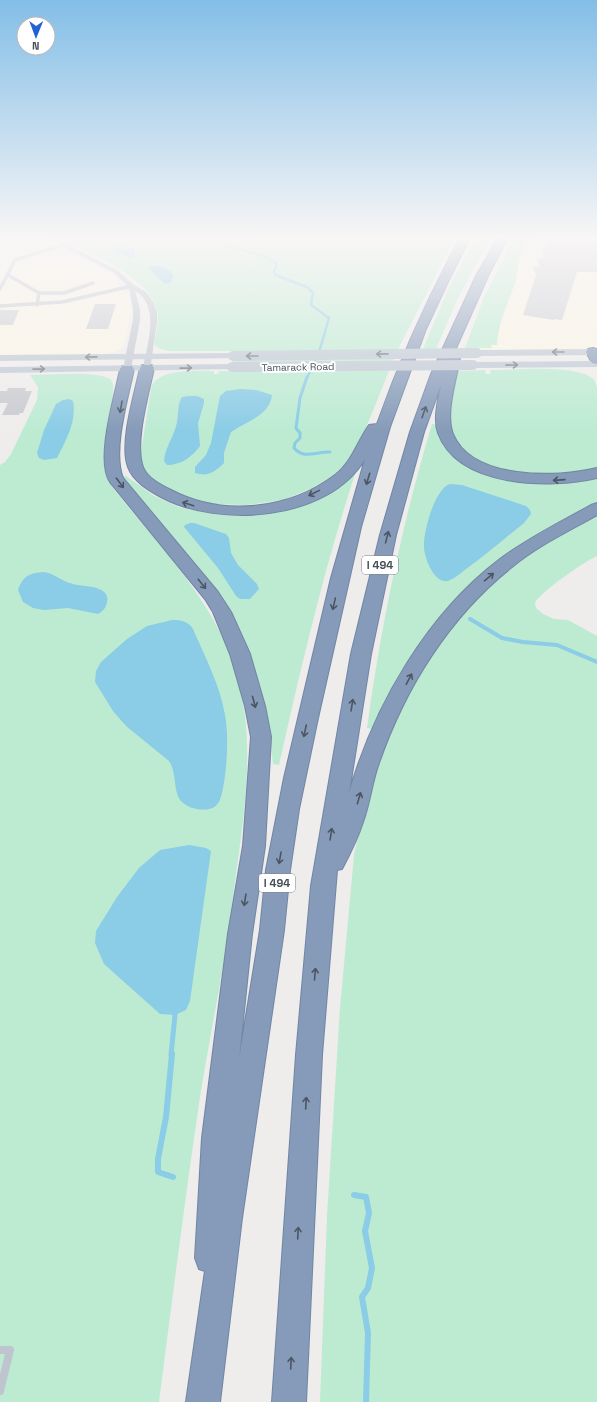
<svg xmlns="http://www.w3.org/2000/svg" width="597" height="1402" font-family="'Space Grotesk',sans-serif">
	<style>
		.commercial { fill: #faf5e5 }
		.green { fill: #bcebd2 }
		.water { fill: #8bcce6 }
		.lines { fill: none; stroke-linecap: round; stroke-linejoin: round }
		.stream-far4 { stroke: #8bcce6; stroke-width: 2.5 }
		.stream-far3 { stroke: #8bcce6; stroke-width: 3 }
		.stream-far2 { stroke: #8bcce6; stroke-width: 4 }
		.stream-far1 { stroke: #8bcce6; stroke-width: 5 }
		.stream { stroke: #8bcce6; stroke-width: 6 }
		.building { fill: #cacbd1 }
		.highway-casing { stroke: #7186a5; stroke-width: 2 }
		.lane-far1 { stroke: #bec5ce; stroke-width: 3.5 }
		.lane { stroke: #bec5ce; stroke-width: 8 }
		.street { fill: #bec5ce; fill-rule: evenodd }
		.secondary { fill: #bfc8d4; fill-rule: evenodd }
		.highway { fill: #869bb9; fill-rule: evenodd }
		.secondary-bridge { stroke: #bfc8d4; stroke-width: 10 }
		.oneway { stroke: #707983 }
		.oneway2 { stroke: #4c5662 }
		.labels { text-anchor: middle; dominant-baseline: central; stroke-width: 4; stroke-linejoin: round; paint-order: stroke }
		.far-street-label { font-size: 10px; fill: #464e58; stroke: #fff }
		.shield { fill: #fff; stroke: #7e838a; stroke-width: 1 }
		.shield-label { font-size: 11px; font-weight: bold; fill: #464e58 }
	</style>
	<rect width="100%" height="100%" fill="#efecec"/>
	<path class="commercial" d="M0 236H37L100 268 114 277 129 297 132 309 125 342 122 348 115 352 105 354 0 355Z
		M515 236H597V349L478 350V348H465L483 299Z"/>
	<path class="green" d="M54 236H456L398 349 361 440 351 457 344 466 328 479 312 488 283 500 246 505 213 504 178 496 146 475 140 458 151 389C155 368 197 371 214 371V374H218L219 371H232L233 351H169L158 348 154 344C156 335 158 325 158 316 154 276 86 252 54 236Z
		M476 236H491L457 300 436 349H423L448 289Z
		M515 236H533C517 244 520 268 515 283 508 304 498 322 497 345H491L492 348H465L483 299Z
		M485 370 486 374H491L490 370C513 370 575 364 592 378 597 382 595 384 597 388V467C580 474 549 477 530 476 504 473 456 458 450 428 446 410 453 388 458 371Z
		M30 375C46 375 101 370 111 380 114 384 113 388 113 392L105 456C104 470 108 480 116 492 163 550 218 605 238 679 254 739 246 800 238 860 233 895 229 930 223 965 216 1009 207 1053 200 1097 185 1199 172 1301 159 1402H0V465L5 462 11 454 37 400 38 387Z
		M432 424 438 425 449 449 527 482 560 484 578 482 597 478V501L543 534 482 578 373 729 367 728C381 625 402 524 432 424Z
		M353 473 355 474C324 569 301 667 279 765L273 764 269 729 244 649 121 477 126 476 154 496 179 507 203 512 236 514 260 513Z
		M597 514V556C585 561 539 593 535 603L536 608 543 614 554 619 568 620 597 636V1402H320L327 1216 340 1008 354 855 371 779 394 724 420 675 442 639 481 592 520 560Z"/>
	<path class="water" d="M113 246 134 248 135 250 134 257 129 258 111 248Z
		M150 266C159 266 170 267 173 276L171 283 165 284 148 268Z
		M240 389 256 390 272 395C270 416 246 421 231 432L224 453V463C215 472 208 477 195 473V467L206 455 211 443 220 396 226 391Z
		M189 396H197L204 399V403L198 423 200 446C192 457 181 465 167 465L164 461C165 447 175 435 177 422 179 413 177 405 182 397Z
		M69 399 73 401C77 421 66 440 57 458L44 460 39 458 37 453 44 430 56 404 63 400Z
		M450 484 462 485 526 506 530 510 531 514 524 523C505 538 486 555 466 569 461 573 454 579 448 581 434 584 424 557 424 547 423 532 435 488 450 484Z
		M190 523H194L226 534 229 538 231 553 238 565 257 584 259 589 250 599H240L236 596 218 568 184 527 185 525Z
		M44 572C56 574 61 581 73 584 83 587 111 585 107 602 106 608 103 611 98 614L68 608 44 610 33 608 23 602 18 590C23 576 29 573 44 572Z
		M172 620C181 620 188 621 193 629 205 657 220 685 225 715 229 736 227 768 223 788 221 797 220 807 209 809 199 811 188 808 181 801 173 792 177 773 169 761L126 726 113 711 95 682 96 671 101 662 127 639 147 626Z
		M189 845 206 848 211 851 190 1001 186 1010 175 1015 160 1014 104 964 95 943 96 931 117 897 139 868 160 850Z"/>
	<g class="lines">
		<path class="stream-far4" d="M225 236 223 240C238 254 260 250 276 263V268L274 270 275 275 307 287 313 293 311 305 329 318 320 349 307 378"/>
		<path class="stream-far3" d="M307 377 300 398 296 428 300 433V438L295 443 294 448C304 460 317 451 330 452"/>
		<path class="stream-far2" d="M470 619 502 638 523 642 557 645 597 662"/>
		<path class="stream-far1" d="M171 1055 175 1015"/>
		<path class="stream" d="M172 1054 166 1117 158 1159V1172L173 1177
			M354 1195 366 1197 369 1213 365 1231 372 1268 368 1288 362 1297 368 1333 366 1402"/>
	</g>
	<path class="building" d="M547 240H597V272H577L562 320 554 319V320L523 315 536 275 533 267H540L537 258H544L541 250H547L545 243H548Z
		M95 304H116L108 329H86Z
		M0 310H19L13 325H0Z
		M8 388H26L25 391H32L23 413H20L19 415H2L8 403H0V391H7Z"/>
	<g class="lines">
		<g class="highway-casing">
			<path id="highway" d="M461 236H471L448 282 426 329 390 427 361 527 318 718 299 809 290 870 284 930 242 1218 220 1402H186L205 1271 199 1269 195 1258 202 1138 228 934 243 846 251 737 245 706 230 654 213 612 205 599 110 482C95 460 115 396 120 369L122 366H132L134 369C128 398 112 451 123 478L218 592 231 612 250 654 265 706 271 737 265 846 252 934 239 1059 260 930 266 870 284 778 331 578 365 459C328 521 219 528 161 497 148 490 133 481 128 467 119 443 135 393 140 368L142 365H152L154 368C149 393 134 443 143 467 147 478 161 485 171 490 222 517 289 510 335 475 352 462 357 442 369 425L377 424C400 359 428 297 461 236Z
				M499 236H509L489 274 453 355 458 356 460 359C456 380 445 414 453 434 472 480 557 478 597 468V478C551 489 458 488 438 433 433 419 438 400 441 385L424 432 396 535 371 654 349 793C374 706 427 614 500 559 528 538 561 522 591 505L597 503V515C569 531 537 546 512 567 449 617 405 688 379 763 372 782 370 803 363 822 358 838 350 854 342 869L337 870 322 1055 306 1402H272L296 1055 311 886 351 654 380 535 410 432 431 374 477 274Z
				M593 348 597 349V364L592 363 586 352 588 349Z"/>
		</g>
		<path class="lane-far1" d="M8 275 39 293
			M0 289 15 260 64 245
			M37 305 39 293H64L93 283
			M0 306 62 302 132 286"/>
		<path class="lane" d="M0 1350H10L0 1391"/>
		<path class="street" d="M43 236H50L117 270 134 285 146 292 153 302 157 312V322L150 370H147L143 368C147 344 161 306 135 291L140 309V320L131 369 127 371 123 369 133 320V309L129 287 113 272Z"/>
		<path class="secondary" d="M597 349V355L477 356 472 353 477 350Z
			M233 353 238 356 237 358 0 361V355Z
			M597 361V367L473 368 468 365 473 362Z
			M232 364 236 365 237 367 236 369 0 373V367Z"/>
		<use href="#highway" class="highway"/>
		<path class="secondary-bridge" d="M233 356 477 353
			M232 367 473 365"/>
	</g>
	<defs><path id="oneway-shaft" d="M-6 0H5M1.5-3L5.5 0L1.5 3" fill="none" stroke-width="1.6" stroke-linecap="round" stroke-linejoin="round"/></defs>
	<g class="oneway">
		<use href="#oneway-shaft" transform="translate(558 352) rotate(180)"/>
		<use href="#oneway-shaft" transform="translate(382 354) rotate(179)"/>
		<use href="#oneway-shaft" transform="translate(252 356) rotate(180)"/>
		<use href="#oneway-shaft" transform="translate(91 357) rotate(179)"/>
		<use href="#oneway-shaft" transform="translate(512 365) rotate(-1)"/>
		<use href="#oneway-shaft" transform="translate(186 368) rotate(-1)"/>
		<use href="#oneway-shaft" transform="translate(39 369) rotate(-1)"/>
	</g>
	<g class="oneway2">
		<use href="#oneway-shaft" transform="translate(121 407) rotate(100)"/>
		<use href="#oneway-shaft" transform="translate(424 412) rotate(-71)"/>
		<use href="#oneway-shaft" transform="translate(368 479) rotate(107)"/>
		<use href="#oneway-shaft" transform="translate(559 480) rotate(176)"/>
		<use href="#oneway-shaft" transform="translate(120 483) rotate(53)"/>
		<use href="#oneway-shaft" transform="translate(314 493) rotate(154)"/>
		<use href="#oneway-shaft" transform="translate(188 504) rotate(-163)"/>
		<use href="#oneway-shaft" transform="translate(387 537) rotate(-76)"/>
		<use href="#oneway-shaft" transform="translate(489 577) rotate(-40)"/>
		<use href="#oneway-shaft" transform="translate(202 584) rotate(51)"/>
		<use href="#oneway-shaft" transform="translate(334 604) rotate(103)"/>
		<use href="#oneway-shaft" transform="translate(409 679) rotate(-62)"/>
		<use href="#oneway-shaft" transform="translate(254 702) rotate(75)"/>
		<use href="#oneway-shaft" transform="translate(352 705) rotate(-81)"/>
		<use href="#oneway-shaft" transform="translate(305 731) rotate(102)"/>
		<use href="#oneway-shaft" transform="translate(359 798) rotate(-74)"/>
		<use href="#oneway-shaft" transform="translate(331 834) rotate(-81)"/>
		<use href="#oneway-shaft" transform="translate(280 858) rotate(100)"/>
		<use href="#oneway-shaft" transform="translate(245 900) rotate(99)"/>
		<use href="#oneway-shaft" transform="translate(315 974) rotate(-85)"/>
		<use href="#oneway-shaft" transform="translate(306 1103) rotate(-87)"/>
		<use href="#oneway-shaft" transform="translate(298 1233) rotate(-87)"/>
		<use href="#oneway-shaft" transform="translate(291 1363) rotate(-87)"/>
	</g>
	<linearGradient id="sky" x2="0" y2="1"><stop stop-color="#83bee7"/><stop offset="0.55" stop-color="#f8f6f6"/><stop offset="1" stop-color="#f8f6f6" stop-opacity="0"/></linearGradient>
	<rect width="597" height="432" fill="url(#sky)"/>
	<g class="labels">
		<g class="far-street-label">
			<text transform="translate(298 367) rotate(-1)">Tamarack Road</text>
		</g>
		<g class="shield">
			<rect x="362" y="556" width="36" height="18" rx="3"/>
			<rect x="259" y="874" width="36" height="18" rx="3"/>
		</g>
		<g class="shield-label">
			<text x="380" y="565">I 494</text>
			<text x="277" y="883">I 494</text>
		</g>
	</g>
	<g transform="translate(36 36) rotate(181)"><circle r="19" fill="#ffffff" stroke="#b5b8bc"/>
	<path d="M0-3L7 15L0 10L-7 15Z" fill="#2262d2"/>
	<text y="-6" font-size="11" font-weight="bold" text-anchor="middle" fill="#464e58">N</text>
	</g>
</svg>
